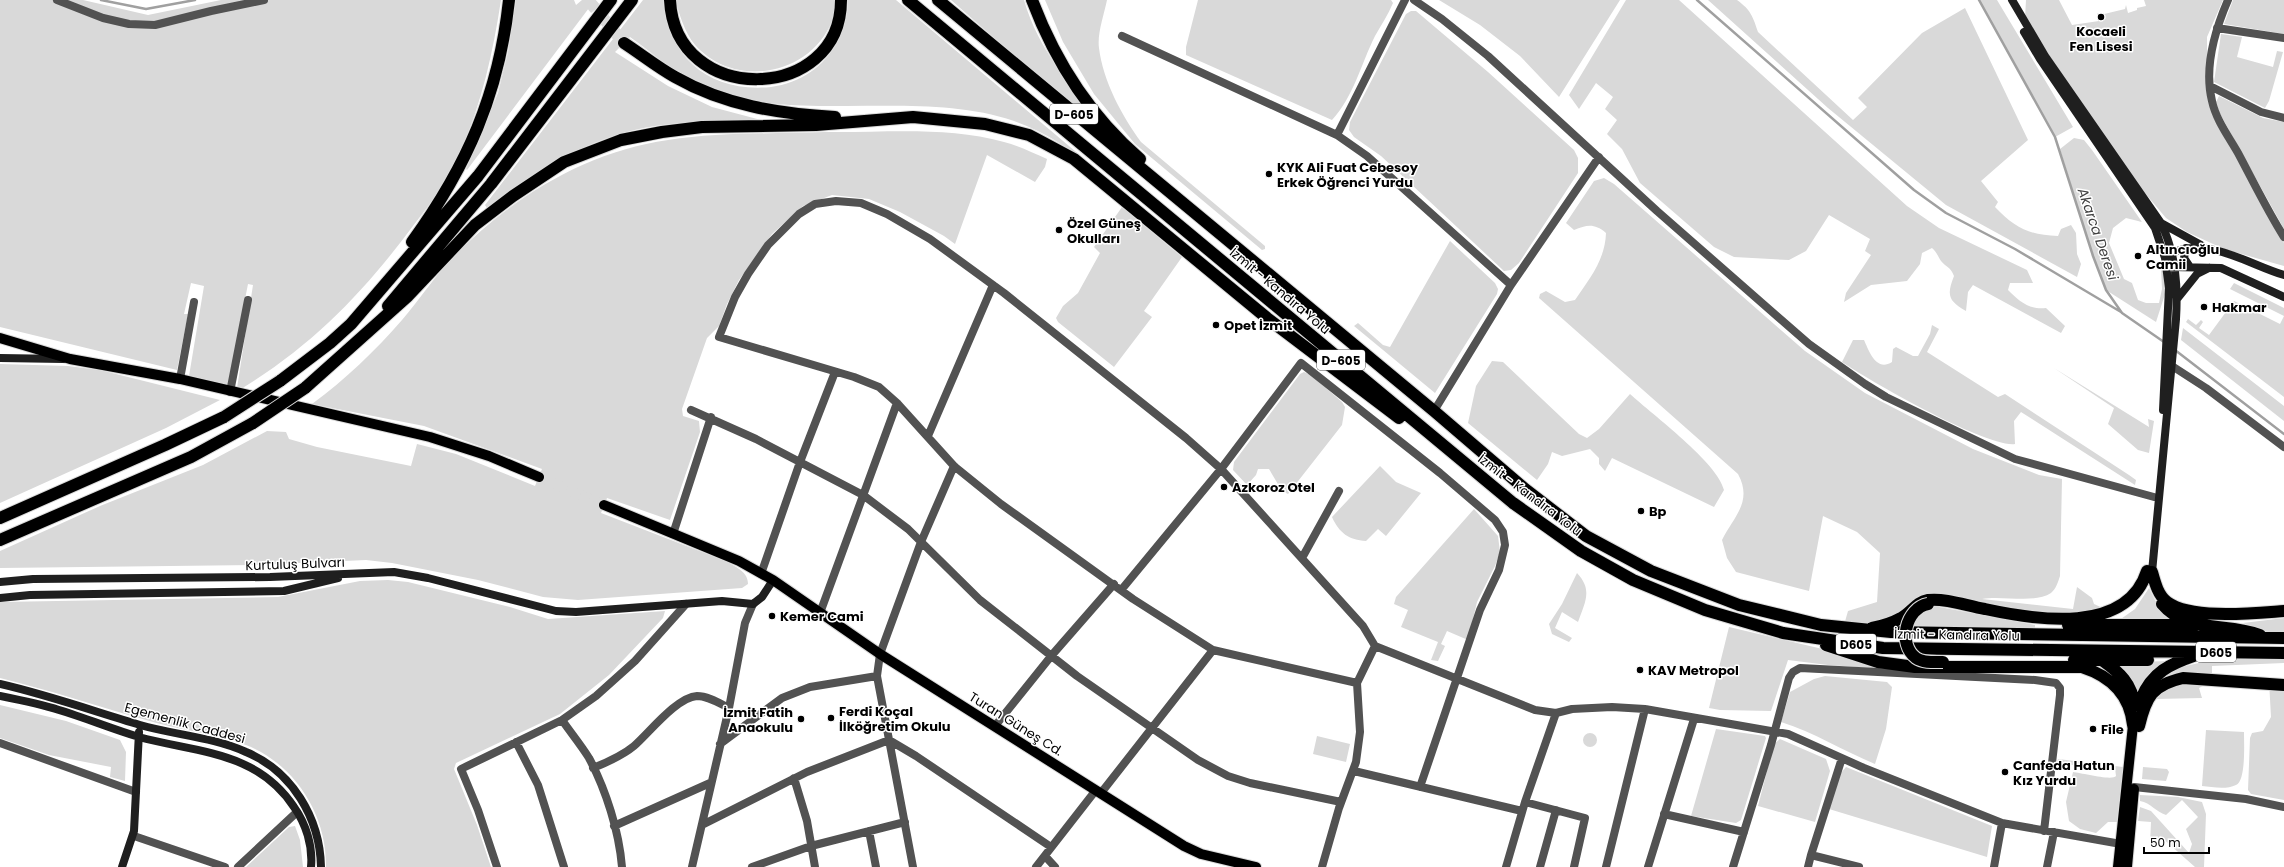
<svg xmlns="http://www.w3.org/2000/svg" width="2284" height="867" font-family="Poppins,sans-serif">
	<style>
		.green { fill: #d9d9d9 }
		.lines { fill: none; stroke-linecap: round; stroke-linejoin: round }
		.stream { stroke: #a0a0a0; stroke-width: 2.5 }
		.primary-tunnel { stroke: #d9d9d9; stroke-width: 10; stroke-dasharray: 10 5; stroke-linecap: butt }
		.highway-tunnel { stroke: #d9d9d9; stroke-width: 12; stroke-dasharray: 12 6; stroke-linecap: butt }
		.primary-casing { stroke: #dbdbdb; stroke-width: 12 }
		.highway-casing { stroke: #dbdbdb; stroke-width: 14 }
		.street { stroke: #525252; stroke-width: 8 }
		.secondary { stroke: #1f1f1f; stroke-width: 8 }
		.primary { stroke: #000; stroke-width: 10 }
		.highway { stroke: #000; stroke-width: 12 }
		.highway-bridge-casing { stroke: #dbdbdb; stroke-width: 14; stroke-linecap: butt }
		.highway-bridge { stroke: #000; stroke-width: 12 }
		.poi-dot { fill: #000; stroke: #fff; stroke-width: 1.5 }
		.labels { text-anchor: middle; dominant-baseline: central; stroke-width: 3; stroke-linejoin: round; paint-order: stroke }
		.shield { fill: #fff; stroke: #4c4c4c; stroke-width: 1 }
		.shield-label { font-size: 12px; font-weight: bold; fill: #000 }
		.poi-label { font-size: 13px; font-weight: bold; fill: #000; stroke: #fff; text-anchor: start }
		.street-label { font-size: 13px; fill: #000; stroke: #fff }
		.water-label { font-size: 14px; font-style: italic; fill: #414141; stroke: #fff }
	</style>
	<rect width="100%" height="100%" fill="#fff"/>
	<path class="green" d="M0 0H83L148 15 221 0H501C493 52 482 103 460 152 449 178 431 203 413 226 363 293 313 345 241 389L237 388 253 285 248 284 228 385 189 376 204 286 191 283 184 314H188L177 370 0 327Z
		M516 0H574L576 5 582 0H595L467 170 466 169 498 93 508 52Z
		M643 0H663C669 60 712 93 771 87 800 83 824 67 838 41 844 28 848 15 848 0H896L1095 168C1070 149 1044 131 1014 121 961 103 901 106 846 106 812 106 776 107 743 98 718 92 690 81 668 66 655 56 643 46 630 37L615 52 668 86 712 107 761 120C726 121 690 121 655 126 591 136 538 169 487 208L485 205Z
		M675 0H835C834 7 834 15 832 21 810 76 734 89 695 45 684 32 680 15 675 0Z
		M951 0H1024C1038 50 1074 90 1104 131L1051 88Z
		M1045 0H1107C1104 15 1097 34 1099 48 1103 81 1122 116 1141 142L1265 246V249L1262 250 1135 144 1094 94 1063 42Z
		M1198 0H1391L1393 3C1388 15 1381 25 1375 36 1361 64 1354 96 1332 120L1186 55V47Z
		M1439 0H1620L1559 97 1520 56 1480 25Z
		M1626 0H1679L1907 206 1939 228 2027 270 2033 283H2010L2008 290C2019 301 2029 310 2046 308L2065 326 2061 333 1973 285 1968 292 1966 311C1949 301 1946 296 1954 276 1950 266 1947 268 1941 261 1938 257 1937 252 1932 248L1922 253 1920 264 1907 281 1871 285 1844 302 1846 293 1871 255 1865 251 1870 239 1829 215 1806 251 1789 260 1734 257 1714 247 1640 183 1622 149 1607 134 1617 120 1605 109 1613 97 1596 83 1579 109 1569 95Z
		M1708 0H1737C1751 10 1753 17 1758 32L1853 120 1867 107 1858 98 1922 33 1965 8 2028 140 1981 181 1998 202 1995 207C2015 228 2029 235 2058 236L2061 229 2071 225 2076 233 2077 254 2081 264 2077 277 1946 205 1828 108Z
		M1979 0H1997L2073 127 2055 137Z
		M2026 0H2059L2072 25 2099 21 2097 13 2100 15 2125 9 2126 5 2128 13 2137 10V8L2146 6 2144 0H2223L2207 37V89L2284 243V266L2224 249 2187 232 2166 218 2139 186 2080 103 2025 18Z
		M2233 0H2284V34L2224 24Z
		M1411 11H1416L1488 72 1574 150 1578 158V173L1519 263 1511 270 1504 271 1381 156 1354 137 1349 130 1350 122 1406 14Z
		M2221 34 2242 37 2237 57 2273 67 2277 51 2283 52 2269 101 2265 108 2214 82Z
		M2219 96 2263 118 2284 122V229L2219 112 2216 102Z
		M825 132C883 133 947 126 1004 142 1019 146 1033 153 1047 159L1045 167 1035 182 987 155 955 244 944 236 900 212 869 199 832 195 803 206 772 234 739 280 727 304 719 326 707 338 682 409 683 416 699 421 700 432 670 520 607 498 601 513 728 562C737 568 748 572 748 584L742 588 578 600 543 597 478 580 392 563 366 560 255 565 0 568V551L100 506 203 465 267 431 286 432 289 439 317 447 411 466 417 444 456 454 535 486 542 469 424 426 312 404C346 379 375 351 402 320 420 299 436 274 456 254 514 196 586 152 668 140 719 132 773 134 825 132Z
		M2074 138 2084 140 2092 150 2142 222 2126 218 2113 228 2109 243 2124 279 2132 283 2138 300 2146 303H2159L2162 289 2161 268 2164 266 2166 291 2156 322 2106 290 2093 256 2060 149Z
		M1604 178 1614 184 1805 351 1865 393 1973 449 2039 475 2062 479 2060 576C2058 582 2056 589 2051 593 2035 604 2001 595 1982 599L2073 609 2077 587 2092 598 2094 604 2105 609 2128 598 2130 593H2134C2088 643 1987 598 1929 599 1918 601 1914 608 1905 614 1887 626 1865 629 1844 625L1848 611 1877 602 1880 553 1857 532 1823 516 1809 591 1736 572 1727 558 1722 540C1734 516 1753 502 1738 474L1539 298 1540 294 1546 291 1565 302 1575 300C1590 278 1605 260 1606 233 1594 223 1587 225 1574 230L1566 223 1594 181Z
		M1122 207 1182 257 1144 311 1152 317 1114 367 1058 322 1056 318 1063 306 1078 293 1100 253 1094 247Z
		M1450 241 1495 283 1498 289 1497 294 1435 393 1354 326 1358 323 1383 345 1390 347Z
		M2234 283 2284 308V397L2186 322 2188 319 2196 325 2201 320 2203 322 2199 328 2209 335 2234 301 2280 324 2284 316 2230 289Z
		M1932 325 1939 329 1927 352 1998 397 2005 394 2129 475 2136 480 2135 485 2021 412 2014 421 2015 444C1987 448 1868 380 1842 362L1853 340H1864C1869 351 1876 372 1892 362L1893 349 1896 347 1913 356H1918L1930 334Z
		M2183 328 2284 406V421L2181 340Z
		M1492 361 1503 362 1579 434 1587 438 1599 429 1630 394C1653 415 1718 463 1724 490L1714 507 1612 458 1605 471 1599 464V458L1590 449 1562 456 1552 452 1548 464 1537 480 1468 423 1476 386Z
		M0 364 68 366 100 370 220 400 166 428 0 503Z
		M2054 368 2149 427 2148 419 2154 421 2149 453 2138 450 2108 424 2114 408Z
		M1304 372 1311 375 1342 402 1345 407 1342 425 1288 494 1282 491 1269 469H1258L1256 475 1247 485 1233 470 1234 462 1300 374Z
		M1380 466 1396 482 1421 493 1386 536 1378 529 1366 541C1349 540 1339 533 1332 517Z
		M1474 509 1498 536 1500 552 1495 566 1477 602 1468 640 1447 631 1441 644 1445 646 1438 661 1431 660 1438 642 1401 627 1408 610 1394 604 1396 597Z
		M1577 573C1593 590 1585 602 1578 622L1562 612 1555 628 1572 638 1569 642 1552 634 1549 624 1562 604Z
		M388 580 408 582 510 607 548 619 665 611 663 618 609 675 560 714 456 763 454 769 477 825 491 867H326C327 815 295 764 246 745 214 733 179 730 146 720 97 706 49 690 0 678V602L278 597 360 581Z
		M2149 588 2160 610 2172 620 2118 621 2135 609Z
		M1934 606 2035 625V631L1909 629C1911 620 1924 608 1934 606Z
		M2284 618V631L2265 632 2243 623Z
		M1729 627 1916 671 1828 665 1788 660 1771 711 1720 710 1709 708Z
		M2216 659H2284V663L2212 666V681L2199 688 2202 698 2155 699 2162 679 2177 668Z
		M2168 661 2137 727 2126 867 2134 726 2138 704 2112 663Z
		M1825 676 1887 682 1892 687 1886 729 1875 764C1843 751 1814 732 1781 722L1790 692 1814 679Z
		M2269 681 2284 683V800L2251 794 2248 790 2250 738 2252 733 2263 731 2271 717Z
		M0 705 66 721 120 740 126 752 125 781 110 777 111 767 49 755 0 738Z
		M1716 729 1765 736 1766 738 1741 820 1736 823 1691 816Z
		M2206 730 2244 732C2244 744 2246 781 2236 785 2226 790 2212 787 2202 786Z
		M1583 740a7 7 0 1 1 14 0a7 7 0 1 1-14 0Z
		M1317 736 1350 744 1346 762 1313 754Z
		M1780 739 1826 759 1830 771 1815 822 1758 806 1774 744Z
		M2058 759 2123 767 2117 822H2108L2096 833 2080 829 2069 821 2066 802 2073 772C2082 773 2112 781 2116 776L2115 768 2083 767 2057 762Z
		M1846 767 1992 826 1987 857 1829 809 1840 774Z
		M2143 767 2167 769 2169 772 2166 781 2142 779Z
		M2140 795 2178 797 2202 802 2206 814 2204 867H2195L2160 836 2153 847 2150 845 2151 822 2138 821 2140 807 2151 811 2189 853 2192 844 2186 829 2198 817 2182 800 2166 815C2156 812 2151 803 2140 801Z
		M295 826 300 840 303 867H246L289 827Z"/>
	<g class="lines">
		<path class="stream" d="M101 0 146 9 195 0
			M1697 0 1914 190 1946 213 2015 249 2121 312
			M1979 0 2055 137 2093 256 2106 290 2122 313 2164 342
			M2175 350 2284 434"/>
		<path class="primary-tunnel" d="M539 477 604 505"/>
		<path class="highway-tunnel" d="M588 0 624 43"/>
		<g class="primary-casing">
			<path id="primary" d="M0 338 70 359 180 379 430 437 489 456 539 477
				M604 505 739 561 773 580 880 654 1184 846 1201 854 1256 867
				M2118 867 2133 725
				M2127 867 2134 789"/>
		</g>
		<g class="highway-casing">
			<path id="highway" d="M670 0C675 107 841 104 841 0
				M908 0 1513 503 1581 551 1633 580 1705 610 1783 633 1883 648 2284 653
				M938 0 1434 411 1525 489 1586 536 1651 571 1739 605 1821 625 1891 632 2284 638
				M1032 0C1055 61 1090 116 1140 159
				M624 43C641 54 657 67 675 77 724 105 779 114 835 117
				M412 242C467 166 499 94 509 0
				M388 306 491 184 632 0
				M280 381 330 343 351 324 478 176 611 0
				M305 388 408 296 475 225 513 196 564 162 621 140 662 132 702 127 816 125 913 117 985 124 1029 135 1074 159 1267 318 1399 418
				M0 518 165 445 224 417
				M0 540 191 457 253 423
				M2152 572C2155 583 2158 595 2167 602 2191 620 2255 613 2284 611
				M2162 604C2187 634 2227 622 2260 635
				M2068 625H2196
				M1872 628C1882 626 1892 623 1901 618 1911 613 1916 602 1928 600 1947 598 1967 606 1985 609 2036 620 2127 635 2147 571
				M1826 645 1878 662 1915 667H2082C2110 676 2130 695 2133 725
				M2074 660H2148
				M2102 660C2119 672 2133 684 2134 706
				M2141 699C2152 672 2170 664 2196 655
				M2139 726C2146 697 2152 685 2183 678L2284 685"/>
		</g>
		<path class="street" d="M57 0 103 18 129 24 155 25 211 11 264 0
			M1414 0 1442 19 1488 56 1657 211 1778 317 1809 344 1865 384 1886 397 2015 459 2154 497
			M2228 0C2215 30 2204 69 2212 101 2216 120 2229 137 2238 153 2253 181 2267 210 2284 237
			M2217 28 2284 38
			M1122 36 1337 135 1367 156 1511 285
			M2210 86 2261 112 2284 118
			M1337 135 1405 0
			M2172 366 2206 388 2284 447
			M180 379 194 302
			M230 392 248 300
			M691 410 756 439 863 495 908 529 980 600 1077 676 1198 760 1228 776 1250 783 1341 802
			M1434 411 1511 285 1599 157
			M928 436 993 285
			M673 534 711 417
			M1302 558 1339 491
			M761 574 800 462 835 372
			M1122 589 1221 469 1301 363 1440 473 1495 520 1503 532 1505 545 1499 570 1480 610 1420 787
			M820 613 897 403
			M1357 683 1213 650 1133 599 1001 504 954 466 897 403 879 387 854 377 719 337 735 297 748 274 768 245 799 214 815 204 836 201 861 203 887 214 930 239 1004 293 1186 438 1221 469 1363 626 1375 646 1535 710 1556 713 1572 709 1612 707 1645 709 1788 734 1864 768 2002 823 2121 844
			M562 720C571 733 581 745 589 758 606 790 619 831 622 867
			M995 726 1052 655 1114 584
			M516 742 538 785 564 867
			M0 743 136 792
			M720 744 782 698 810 687 877 676
			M1842 758 1811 855 1859 867
			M593 768C608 762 622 756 634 746 649 733 677 697 697 696 708 696 719 703 729 708
			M1354 771 1522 811
			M794 778 807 821 815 867
			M2134 787 2246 799 2284 807
			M1101 793 1213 650
			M1525 802 1585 818 1574 867
			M1664 814 1744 832
			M702 825 807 772 889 740 916 756 1051 847
			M614 826 710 783
			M869 831 876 867
			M134 836 225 867
			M1045 856 1055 867
			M238 867 297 812
			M497 867 478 810 461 769 562 720 596 696 635 661 686 604
			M692 867 729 708 745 623 753 604
			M752 867 811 846 905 822
			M913 867 877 676 880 654 921 542 954 466
			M1036 867 1096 790
			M1322 867 1339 808 1356 762 1360 732 1357 683 1375 646
			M1506 867 1525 802 1556 713
			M1540 867 1556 810
			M1606 867 1645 709
			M1648 867 1694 719
			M1733 867 1771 745 1789 678 1793 672 1800 668 2035 680 2056 683 2060 688V695L2044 831
			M1808 867 1811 855
			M1994 867 2002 823
			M2047 867 2054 832"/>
		<path class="secondary" d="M2012 0 2045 56 2161 223C2176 254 2178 286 2176 319L2152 572
			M2024 32 2040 59 2155 228 2165 258 2169 288 2163 410
			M2161 223 2201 245
			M2186 248 2184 258 2190 267
			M2168 255C2205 234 2247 264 2284 275
			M2171 267 2221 268 2284 297
			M2177 299 2197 274 2209 268
			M0 358 63 359
			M0 582 33 579 270 577 394 572 428 578 556 611 576 612 722 601 753 604 762 597 773 580
			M0 598 30 595 284 591 338 578
			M0 684C48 695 93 711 140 725 175 735 213 737 246 752 292 771 320 818 321 867
			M0 696C20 700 40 704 59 710 86 718 112 729 139 737 198 753 257 751 294 807 306 824 313 846 311 867
			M122 867 134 831 139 732"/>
		<use href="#primary" class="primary"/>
		<use href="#highway" class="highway"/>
		<g class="highway-bridge-casing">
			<path id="highway-bridge" d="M224 417 280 381
				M253 423 305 388
				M1928 604C1906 608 1897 644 1916 658 1923 663 1935 662 1943 662"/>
		</g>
		<use href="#highway-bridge" class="highway-bridge"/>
	</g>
	<g class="poi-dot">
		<circle cx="2101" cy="17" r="4"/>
		<circle cx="1269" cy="174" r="4"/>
		<circle cx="1059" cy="230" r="4"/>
		<circle cx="2138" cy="256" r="4"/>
		<circle cx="2204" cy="307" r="4"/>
		<circle cx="1216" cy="325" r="4"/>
		<circle cx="1224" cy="487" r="4"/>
		<circle cx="1641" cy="511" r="4"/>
		<circle cx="772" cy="616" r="4"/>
		<circle cx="1640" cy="670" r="4"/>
		<circle cx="831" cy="718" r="4"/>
		<circle cx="801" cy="719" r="4"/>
		<circle cx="2093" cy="729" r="4"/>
		<circle cx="2005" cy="772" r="4"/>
	</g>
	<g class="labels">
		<g class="shield">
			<rect x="1050" y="104" width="48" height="20" rx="3"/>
			<rect x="1317" y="350" width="48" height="20" rx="3"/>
			<rect x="1836" y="634" width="40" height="20" rx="3"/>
			<rect x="2196" y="642" width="40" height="20" rx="3"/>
		</g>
		<g class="shield-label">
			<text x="1074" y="114">D-605</text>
			<text x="1341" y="360">D-605</text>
			<text x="1856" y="644">D605</text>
			<text x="2216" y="652">D605</text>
		</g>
		<g class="poi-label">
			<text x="2101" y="31" text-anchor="middle">Kocaeli<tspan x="2101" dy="15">Fen Lisesi</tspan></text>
			<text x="1277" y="167">KYK Ali Fuat Cebesoy<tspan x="1277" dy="15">Erkek Öğrenci Yurdu</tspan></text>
			<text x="1067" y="223">Özel Güneş<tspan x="1067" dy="15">Okulları</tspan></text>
			<text x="2146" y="249">Altıncıoğlu<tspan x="2146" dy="15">Camii</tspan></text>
			<text x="2212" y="307">Hakmar</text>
			<text x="1224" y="325">Opet İzmit</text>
			<text x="1232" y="487">Azkoroz Otel</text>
			<text x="1649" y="511">Bp</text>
			<text x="780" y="616">Kemer Cami</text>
			<text x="1648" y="670">KAV Metropol</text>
			<text x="839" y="711">Ferdi Koçal<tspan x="839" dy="15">İlköğretim Okulu</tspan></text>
			<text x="793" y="712" text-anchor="end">İzmit Fatih<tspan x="793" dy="15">Anaokulu</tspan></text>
			<text x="2101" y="729">File</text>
			<text x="2013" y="765">Canfeda Hatun<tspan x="2013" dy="15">Kız Yurdu</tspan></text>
		</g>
		<g class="street-label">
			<text transform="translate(1280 291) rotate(40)">İzmit - Kandıra Yolu</text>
			<text transform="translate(1530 495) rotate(37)">İzmit - Kandıra Yolu</text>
			<text transform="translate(295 564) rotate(-2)">Kurtuluş Bulvarı</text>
			<text transform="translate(1957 635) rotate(1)">İzmit - Kandıra Yolu</text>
			<text transform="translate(185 723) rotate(15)">Egemenlik Caddesi</text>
			<text transform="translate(1016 724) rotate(32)">Turan Güneş Cd.</text>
		</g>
		<g class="water-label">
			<text transform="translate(2098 234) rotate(71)">Akarca Deresi</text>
		</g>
	</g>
	<path d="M2144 847v6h65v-6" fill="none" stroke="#000000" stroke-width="2"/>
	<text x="2150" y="847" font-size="12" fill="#000000" stroke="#ffffff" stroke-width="3" paint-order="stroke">50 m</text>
</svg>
